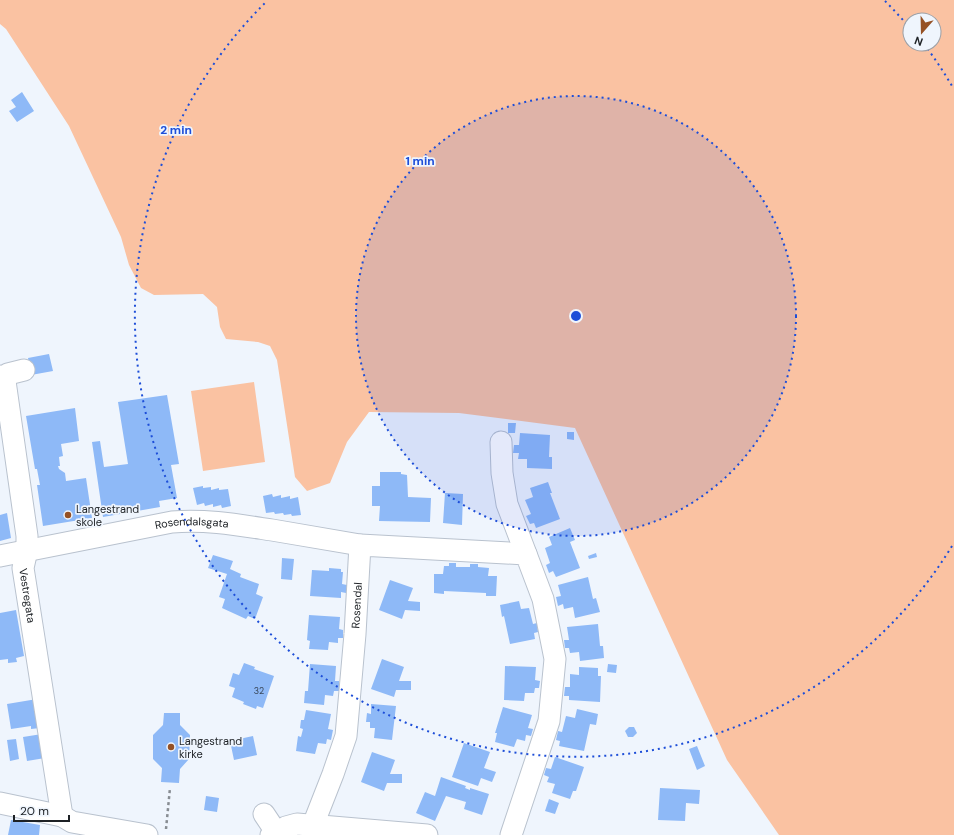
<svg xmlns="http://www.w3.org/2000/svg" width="954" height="835" font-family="'DM Sans',sans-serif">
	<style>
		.green { fill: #fac2a2; fill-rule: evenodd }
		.building { fill: #8eb9f7 }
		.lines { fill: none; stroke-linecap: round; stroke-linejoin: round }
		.minor-casing { stroke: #b9c2ce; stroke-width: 23 }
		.path { stroke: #888d93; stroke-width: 2.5; stroke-dasharray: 3 3; stroke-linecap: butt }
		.minor { stroke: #fff; stroke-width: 21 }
		.ring { fill: none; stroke: #1d4ed8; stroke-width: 2; stroke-dasharray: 2 4 }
		.poi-dot { fill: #955125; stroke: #eff5fd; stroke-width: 1.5 }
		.labels { text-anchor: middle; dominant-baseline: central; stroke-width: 3.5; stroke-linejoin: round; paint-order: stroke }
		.number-label { font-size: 9px; fill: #39475a }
		.poi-label { font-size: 11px; fill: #1d2125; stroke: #eff5fd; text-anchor: start }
		.street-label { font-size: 11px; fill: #1d2125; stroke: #eff5fd }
		.centre { fill: #1d4ed8; stroke: #eff5fd; stroke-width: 2 }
		.ring-label { font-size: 12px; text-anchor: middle; font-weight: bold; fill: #1d4ed8; stroke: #eff5fd; stroke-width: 3.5; stroke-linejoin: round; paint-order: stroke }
	</style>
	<rect width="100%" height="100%" fill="#eff5fd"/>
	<path class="green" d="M0 0H954V835H779L727 760 575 428 459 413 369 412 347 442 330 483 307 491 295 477 277 360 270 346 258 342 226 339 220 327 217 307 203 294 154 295 141 288 129 265 121 237 69 126 6 29 0 24ZM910 20H934V44H910Z
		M254 382 265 462 203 471 191 391Z"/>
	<path class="building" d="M22 92 34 111 17 122 9 111 16 107 11 100Z
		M49 354 53 371 31 375 28 358Z
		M167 395 179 464 171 465 177 498 159 501 160 507 103 517 92 442 100 441 104 467 128 464 118 402Z
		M75 408 79 441 61 444 63 456 59 457 60 466H58L59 469 65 473 66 481 86 478 92 518 43 526 37 485H40L37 469H35L26 416Z
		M508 423H516L515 433H508Z
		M567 432H574V440L567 439Z
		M520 433 550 435 549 457H552V469L527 468V459H518L519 453H513L514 445H519Z
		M380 472H401V474L407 475 408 497 431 498 430 522 379 521 380 506H372V486H380Z
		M548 482 552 493H550L560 519 536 528 534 523 530 524 526 516 531 514 525 500 533 497 530 488Z
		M203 486V488L211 487V490L219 488V490L228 489 231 506 222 508 221 505 213 507V504L205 506 204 503 197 505 193 488Z
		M445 493 463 494 462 525 443 523Z
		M272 494 273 497 281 495V498L290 496V499L298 497 301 515 292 516 291 514 284 515 283 513 275 514 274 512 266 513 263 496Z
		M7 513 11 538 0 541V515Z
		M570 528 575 540 570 542 580 568 556 577 553 571 549 573 546 565 550 563 545 548 552 545 549 537Z
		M596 553 597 557 589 559 588 556Z
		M213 555 233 561 230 569 241 574 240 577 259 584 256 594 263 597 255 619 248 616 246 619 222 608 225 599 219 597 227 574 208 568Z
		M282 558 294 559 292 580 281 579Z
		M449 563H456V567H470V564H478V567L489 568 488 576H497L496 596H486V593L444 591V594L434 593V574H443L444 566H449Z
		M329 568 341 569V572H343L342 584 347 585 346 593 341 592V598L310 596 312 570 329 571Z
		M588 577 593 599 596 598 600 612 575 618 573 607 564 609 563 604 558 606 556 597 561 596 558 585Z
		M390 580 413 588 408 601 420 602V611L405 610 402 619 379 610Z
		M519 601 521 609 529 608 533 624 537 623 538 632 534 633 535 639 510 644 504 616 502 617 500 605Z
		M16 610 24 656 16 658 17 662 8 663V659L0 660V613Z
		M309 615 340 617 339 629 343 630V638H338V643L329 642 328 650 309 649 310 641 307 640Z
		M598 624 600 646H603L604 658 580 661 579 652 570 653 569 648H565L564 640H569L567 627Z
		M382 659 404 667 399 681H411V690H396L394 697 371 689Z
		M244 663 255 667 254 669 274 676 263 708 257 706 256 709 243 704 244 702 232 697 235 688 229 686 233 673 239 675Z
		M310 664 336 666 335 681H339V691H334L333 696 325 695 324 705 304 703 305 691H308Z
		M608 664 617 665 616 673 607 672Z
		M505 666 536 667 535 680 540 681 539 688H535L534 693H525L524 701 504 700Z
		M579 667 598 668V676H601L600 702 569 700V696H564L565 687H570V674L579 675Z
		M37 699 40 728 31 729V726L11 729 7 704Z
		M371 704 396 706 392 740 374 738 375 728H370V722H366L367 713 371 714Z
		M503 707 532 715 528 728 533 729 531 736 526 735 525 741 517 739 514 747 495 742 497 733H495Z
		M577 709 598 714 596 725 590 724 584 751 559 746 560 741 556 740 558 731 562 732 566 716 575 718Z
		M306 710 331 714 328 729 333 730 331 740 327 739 326 744 318 743 315 754 296 751 298 736 301 737 303 729 300 728 301 720H304Z
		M164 713H180V725L190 735 189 759 180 769 179 783 161 782 162 768 153 759V735L163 725Z
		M629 727H634L637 733 633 737H628L625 731Z
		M42 734 45 758 27 761 23 737Z
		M253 736 257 755 234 760 230 741Z
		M16 739 19 759 10 761 7 740Z
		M464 743 490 752 484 768 496 772 492 782 481 778 478 786 452 777Z
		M697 746 705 766 697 770 689 749Z
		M372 752 395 760 390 774H402V783H387L384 791 361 782Z
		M555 757 584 767 576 791H573L570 799 552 793 555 784 547 782 549 777 544 775 546 768 551 769Z
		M441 777 466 786 465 788 470 790V788L489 794 482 815 464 809 466 802 446 796 435 821 416 813 425 792 435 796Z
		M660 788 700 790 699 804 686 803 685 821 658 820Z
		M206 796 219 798 217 812 204 810Z
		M549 799 559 803 555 814 545 811Z
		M11 820 40 825 39 835H8Z"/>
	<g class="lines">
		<g class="minor-casing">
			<g id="minor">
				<path id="s1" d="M0 376 5 381 27 536V550L23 568 62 816"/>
				<path d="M3 378 8 374 24 370"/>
				<path d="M501 442 502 473 507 504 526 554"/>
				<path id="s2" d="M0 556 172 522C206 519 239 525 272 530 302 535 331 540 360 545"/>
				<path d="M0 803 62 816 72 822 147 835"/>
				<path d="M264 814 276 832"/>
				<path id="s3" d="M313 825 333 774 346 736 355 634 360 545 526 554 543 599 555 659 549 721 511 835"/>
				<path d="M271 835 286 827 297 824 427 835"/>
			</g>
		</g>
		<path class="path" d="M166 829 170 788"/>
		<use href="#minor" class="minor"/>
	</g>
	<circle cx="576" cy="316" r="220" fill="#1d4ed8" fill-opacity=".12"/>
	<g class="ring">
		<circle cx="576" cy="316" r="220"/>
		<path d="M952 546A441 441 0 1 1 267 1M885 1A441 441 0 0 1 909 27M924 44A441 441 0 0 1 952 86"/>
	</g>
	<g class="poi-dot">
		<circle cx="68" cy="515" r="4"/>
		<circle cx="171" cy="747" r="4"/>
	</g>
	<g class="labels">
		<g class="number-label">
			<text x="259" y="691">32</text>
		</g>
		<g class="poi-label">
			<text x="76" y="509">Langestrand<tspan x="76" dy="13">skole</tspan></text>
			<text x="179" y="741">Langestrand<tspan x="179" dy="13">kirke</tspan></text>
		</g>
		<g class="street-label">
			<text stroke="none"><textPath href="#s2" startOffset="195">Rosendalsgata</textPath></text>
			<text stroke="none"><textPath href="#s1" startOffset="224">Vestregata</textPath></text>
			<text stroke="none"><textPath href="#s3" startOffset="226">Rosendal</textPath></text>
		</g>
	</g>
	<circle cx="576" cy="316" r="6" class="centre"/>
	<g class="ring-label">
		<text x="176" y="134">2 min</text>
		<text x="420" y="165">1 min</text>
	</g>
	<g transform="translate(922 32) rotate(200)"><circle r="19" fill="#eff5fd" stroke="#9ba0a7"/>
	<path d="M0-3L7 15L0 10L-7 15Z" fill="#955125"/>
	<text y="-6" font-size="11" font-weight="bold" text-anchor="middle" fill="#1d2125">N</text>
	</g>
	<path d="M14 815v6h55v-6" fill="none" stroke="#1d2125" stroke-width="2"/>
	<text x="20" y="815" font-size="12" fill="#1d2125" stroke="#eff5fd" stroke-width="3" paint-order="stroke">20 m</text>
</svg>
